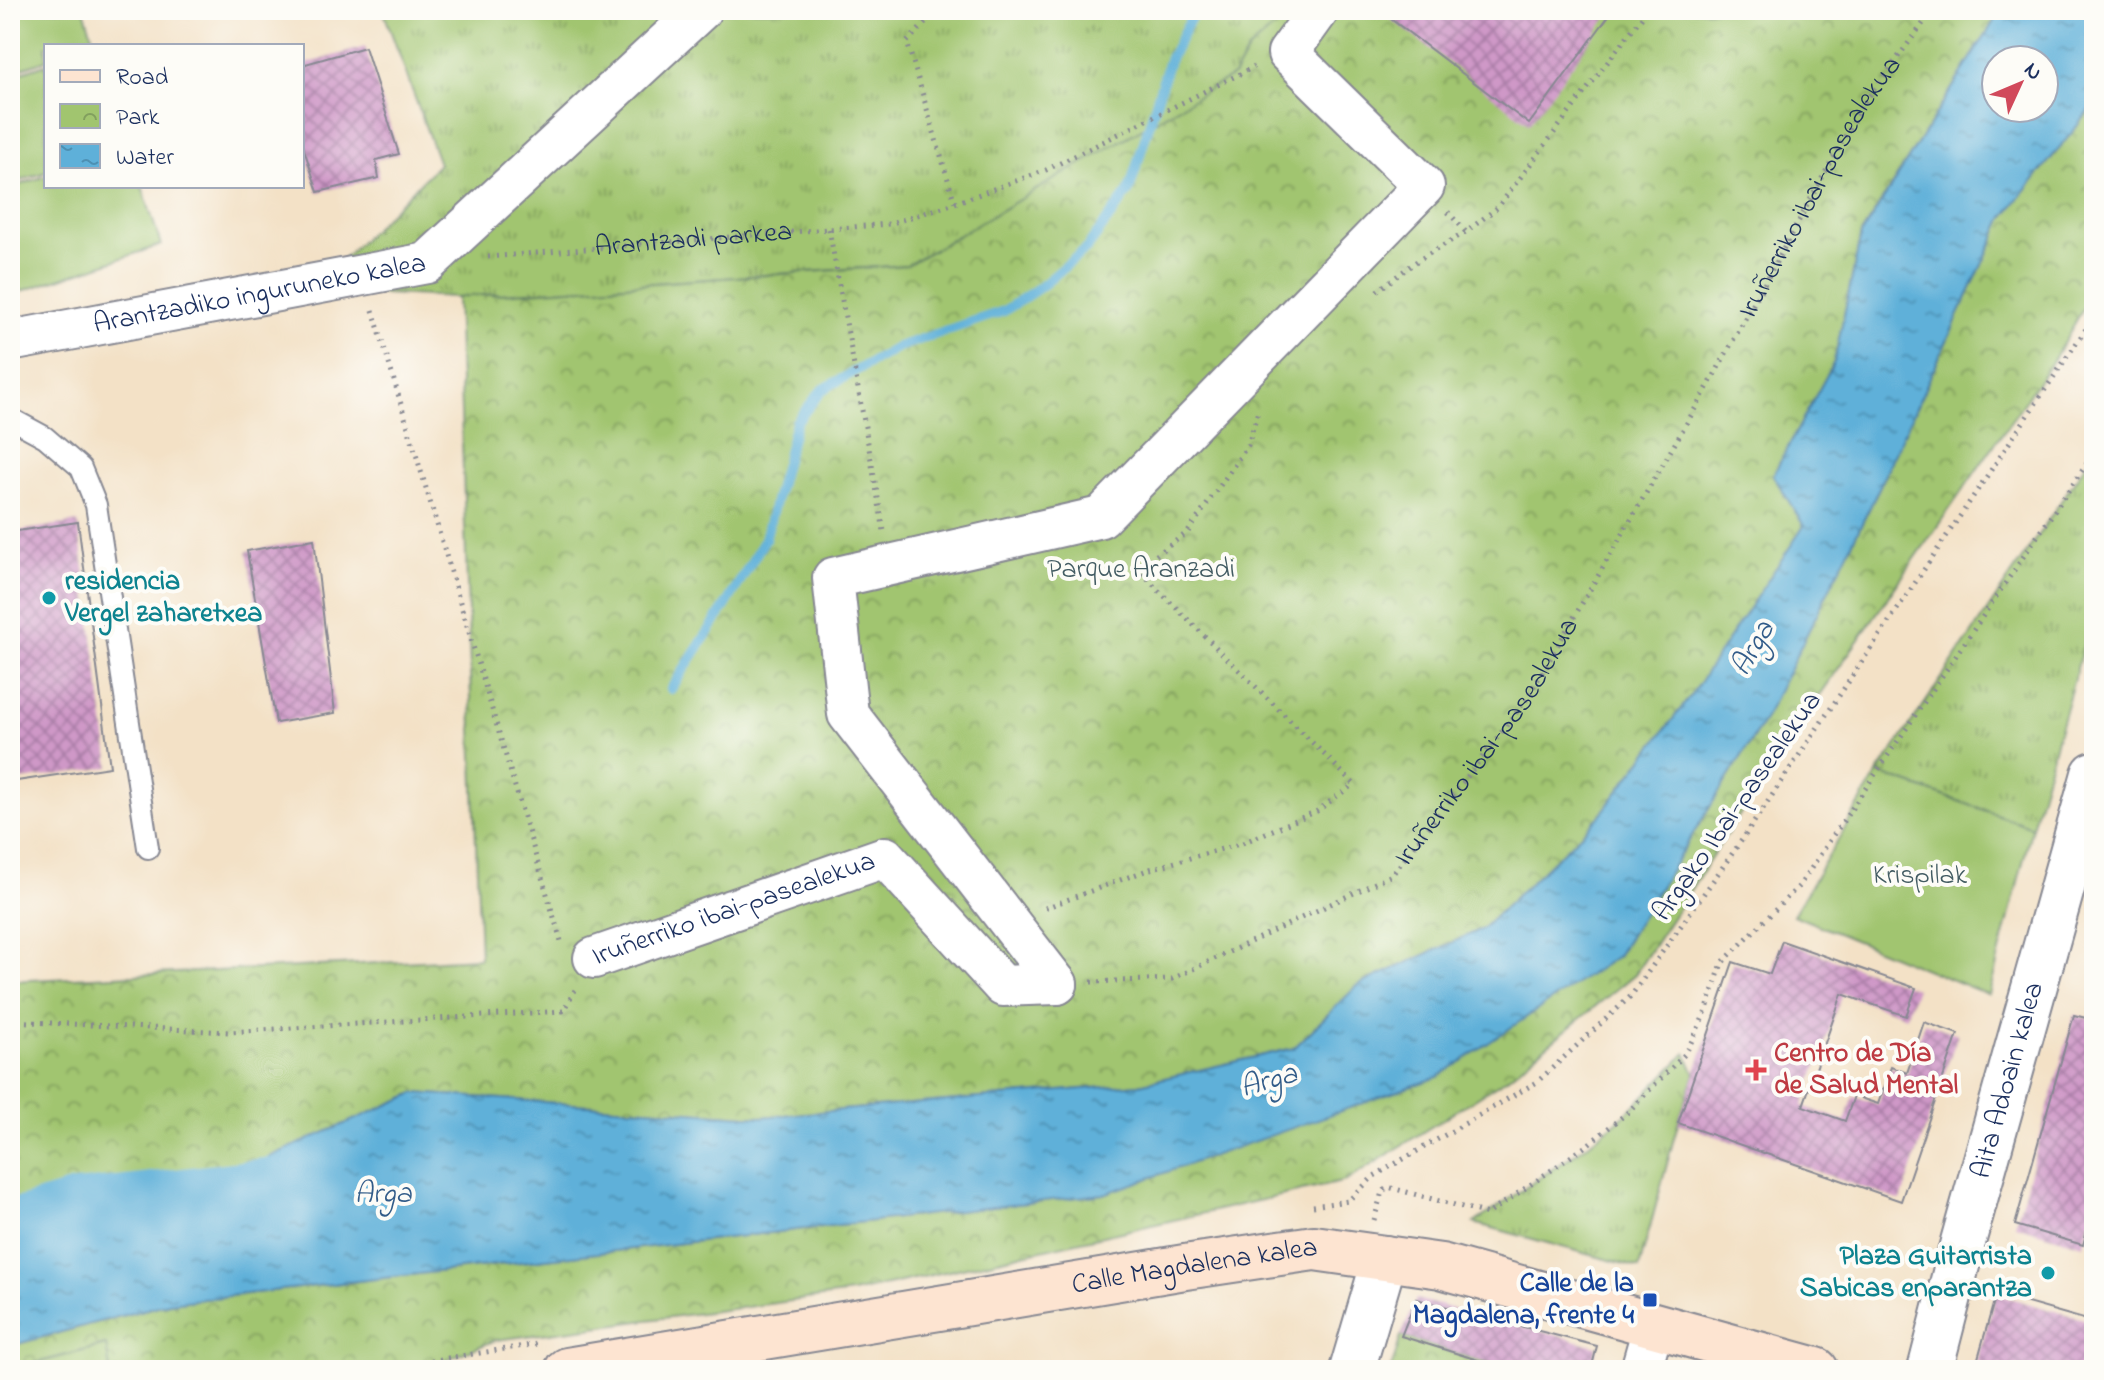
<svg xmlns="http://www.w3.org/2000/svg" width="2104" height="1380" font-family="'Indie Flower',sans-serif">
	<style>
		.grass { fill: url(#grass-tufts); stroke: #5e7a66; stroke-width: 2 }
		.park { fill: url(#park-crowns); stroke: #5e7a66; stroke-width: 2 }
		.garden { fill: #a1c56f; stroke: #5e7a66; stroke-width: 2 }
		.water { fill: url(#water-ripples); stroke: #3c709c; stroke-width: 2; fill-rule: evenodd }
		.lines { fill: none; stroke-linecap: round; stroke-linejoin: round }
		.stream { stroke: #5eb0d9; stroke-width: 10 }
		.river { stroke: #5eb0d9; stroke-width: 62 }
		.building { fill: url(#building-cross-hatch) }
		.service-casing { stroke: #878892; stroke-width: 24 }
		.minor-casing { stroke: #878892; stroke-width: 44 }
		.tertiary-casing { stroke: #878892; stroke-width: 48 }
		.secondary-casing { stroke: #878892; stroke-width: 48 }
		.path { stroke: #878892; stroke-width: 5; stroke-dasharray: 2 6; stroke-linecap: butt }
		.service { stroke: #fff; stroke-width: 20 }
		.minor { stroke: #fff; stroke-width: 40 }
		.tertiary { stroke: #fff; stroke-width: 44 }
		.secondary { stroke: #fde4d1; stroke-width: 44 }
		.culture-dot { fill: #0f9aa8; stroke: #fdfcf7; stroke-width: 3 }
		.health-dot { fill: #e0444e; stroke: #fdfcf7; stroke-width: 3 }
		.transit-dot { fill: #1a4fb4; stroke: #fdfcf7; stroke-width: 3 }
		.labels { text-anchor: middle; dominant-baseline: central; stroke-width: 8; stroke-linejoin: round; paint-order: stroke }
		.street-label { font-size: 28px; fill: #1b2f5e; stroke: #fdfcf7 }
		.park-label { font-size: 28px; fill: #435c63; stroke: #fdfcf7 }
		.culture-label { font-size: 28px; font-weight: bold; fill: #0d838f; stroke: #fdfcf7; text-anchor: start }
		.health-label { font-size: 28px; font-weight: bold; fill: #be3a42; stroke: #fdfcf7; text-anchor: start }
		.transit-label { font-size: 28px; font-weight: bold; fill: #164399; stroke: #fdfcf7; text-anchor: end }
		.water-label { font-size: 30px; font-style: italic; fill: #325c89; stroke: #fdfcf7 }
	</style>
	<defs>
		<pattern id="grass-tufts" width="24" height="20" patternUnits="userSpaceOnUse" patternTransform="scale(2)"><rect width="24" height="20" fill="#a1c56f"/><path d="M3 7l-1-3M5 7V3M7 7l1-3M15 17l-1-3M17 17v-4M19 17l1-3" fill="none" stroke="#82a05e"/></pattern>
		<pattern id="park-crowns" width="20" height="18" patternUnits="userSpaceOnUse" patternTransform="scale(2)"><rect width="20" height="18" fill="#a1c56f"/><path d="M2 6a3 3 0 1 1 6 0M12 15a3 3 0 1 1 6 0" fill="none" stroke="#82a05e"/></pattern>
		<pattern id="water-ripples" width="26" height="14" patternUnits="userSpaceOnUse" patternTransform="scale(2)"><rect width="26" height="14" fill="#5eb0d9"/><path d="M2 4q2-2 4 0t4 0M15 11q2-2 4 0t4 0" fill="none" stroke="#4d90b3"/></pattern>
		<pattern id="building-cross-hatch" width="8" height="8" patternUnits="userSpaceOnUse" patternTransform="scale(2)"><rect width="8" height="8" fill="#cf98c7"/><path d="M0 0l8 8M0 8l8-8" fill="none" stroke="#a77ca5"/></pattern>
	</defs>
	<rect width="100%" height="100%" fill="#fdfcf7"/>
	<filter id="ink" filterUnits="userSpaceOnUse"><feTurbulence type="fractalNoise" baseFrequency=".0125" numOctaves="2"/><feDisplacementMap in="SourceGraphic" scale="16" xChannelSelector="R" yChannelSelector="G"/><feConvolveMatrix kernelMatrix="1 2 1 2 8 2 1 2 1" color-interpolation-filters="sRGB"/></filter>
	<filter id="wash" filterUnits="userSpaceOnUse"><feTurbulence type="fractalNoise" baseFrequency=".006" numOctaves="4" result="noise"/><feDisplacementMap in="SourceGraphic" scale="32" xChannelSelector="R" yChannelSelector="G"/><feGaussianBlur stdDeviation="1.8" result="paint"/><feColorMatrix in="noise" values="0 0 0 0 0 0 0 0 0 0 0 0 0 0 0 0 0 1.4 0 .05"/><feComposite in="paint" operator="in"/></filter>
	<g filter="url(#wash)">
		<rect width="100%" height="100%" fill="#f3e1c6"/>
		<path class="grass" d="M383 10H1321L1288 53 907 265 457 297 311 291 439 164Z
			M2094 452V608L2032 827 1878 773Z
			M1686 1053 1695 1074 1678 1123 1639 1268 1474 1223 1586 1146 1627 1113Z"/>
		<path class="park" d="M1294 10H2001L1861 234 1834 362 1773 475 1804 526 1689 698 1597 819 1482 929 1358 985 1294 1048 1139 1084 761 1117 415 1093 272 1156 216 1209 68 1229 10 1254V981L480 958 457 297 907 265 1234 75 1248 50Z
			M2094 105V290L2054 359 1788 741 1635 974 1506 1079 1346 1181 852 1293 496 1340 419 1370H110L105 1345 10 1370V1346L169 1303 1104 1194 1617 956 1763 722 1871 505 2004 217Z
			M1401 1336 1510 1370H1391Z"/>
		<path class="garden" d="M10 10H84L95 44 88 46H46V60L10 72Z
			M46 64V172L10 184V76Z
			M46 176V186H142L161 245 10 295V188Z
			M1878 773 2032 827 1989 995 1793 915Z
			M106 1345 110 1370H10Z"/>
		<path class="water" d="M2001 10H2094V105L2004 217 1871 505 1763 722 1617 956 1438 1077 1104 1194 169 1303 10 1346V1254L71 1228 216 1209 271 1156 415 1093 761 1117 1139 1084 1294 1048 1358 985 1482 929 1597 819 1689 698 1804 526 1773 475 1834 362 1861 235ZM1996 60H2044V108H1996Z"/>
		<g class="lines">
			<path class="stream" d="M671 689 726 605 765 539 796 422 822 390 898 347 1004 311 1043 285 1087 248 1129 191 1169 60 1195 10"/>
			<path class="river" d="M10 1232 77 1212 316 1183"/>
		</g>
		<g id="blocks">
			<path class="building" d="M1392 10H1613L1529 124 1387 16Z
				M365 47 399 154 376 160 379 178 318 192 302 143V65Z
				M78 522 110 767 10 782V694L15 693 10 665V532Z
				M314 539 335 713 276 723 247 551Z
				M1782 941 1916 988 1906 1016 1842 994 1803 1106 1845 1121 1854 1096 1878 1104 1891 1067 1907 1073 1924 1022 1958 1034 1901 1201 1678 1123 1733 962 1770 974Z
				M2074 1015 2094 1020V1206L2083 1245 2015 1225Z
				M1996 1294 2094 1322V1370H2006L1977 1362Z
				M1416 1299 1597 1346 1591 1370H1510L1401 1336Z"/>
		</g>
	</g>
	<g filter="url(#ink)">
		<use href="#blocks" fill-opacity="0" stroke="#878892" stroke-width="2"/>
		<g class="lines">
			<g class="service-casing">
				<path id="service" d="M10 418 45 437 81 468 96 505 148 848"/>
			</g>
			<g class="minor-casing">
				<g id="minor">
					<path id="s3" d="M10 341 427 263 701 10"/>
					<path id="s4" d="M594 958 885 857 1003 986 1057 984"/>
					<path d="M1057 984 848 714 833 578 1101 517 1424 186 1288 53 1319 10"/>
					<path d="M1641 1370 1654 1324"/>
				</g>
			</g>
			<g class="tertiary-casing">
				<g id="tertiary">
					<path d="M1352 1370 1385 1258"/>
					<path id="s5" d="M1930 1370 1963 1242 2094 774"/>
				</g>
			</g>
			<g class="secondary-casing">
				<g id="secondary">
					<path id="s6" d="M567 1370 1185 1267 1314 1248 1441 1266 1816 1370"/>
				</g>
			</g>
			<g class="path">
				<path d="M955 203 1046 170 1254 67"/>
				<path d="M1448 212 1466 232 1498 207 1647 10"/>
				<path d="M829 229 884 531"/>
				<path id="s1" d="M488 257 889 224 955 203 907 42 938 10"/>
				<path d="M1377 291 1417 261 1466 232"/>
				<path d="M373 310 561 941"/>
				<path d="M1045 908 1150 869 1240 844 1317 811 1354 784 1137 569 1188 532 1248 445 1258 411"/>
				<path id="s2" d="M1091 982 1172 979 1392 875 1526 700 1710 383 1861 107 1933 10"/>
				<path d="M10 1021 229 1032 563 1011 575 990"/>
				<path d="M1313 1206 1348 1201 1374 1176 1537 1082 1631 996 1744 837 2094 317"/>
				<path d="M1374 1220 1382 1192 1388 1187 1488 1214 1586 1146 1627 1113 1686 1053 1707 1009 1722 963 1799 886 2094 453"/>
				<path d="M409 1370 435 1360 537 1344"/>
			</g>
			<use href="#service" class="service"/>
			<use href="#minor" class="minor"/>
			<use href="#tertiary" class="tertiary"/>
			<use href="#secondary" class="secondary"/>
		</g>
	</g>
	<g class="culture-dot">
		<circle cx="49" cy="598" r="8"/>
		<circle cx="2048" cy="1273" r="8"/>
	</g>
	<path class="health-dot" d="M1752 1058h8v8h8v8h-8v8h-8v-8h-8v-8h8z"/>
	<rect class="transit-dot" x="1642" y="1292" width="16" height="16" rx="4"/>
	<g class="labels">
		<g class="street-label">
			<text stroke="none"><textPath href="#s2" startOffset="1136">Iruñerriko ibai-pasealekua</textPath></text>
			<text stroke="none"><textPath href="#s1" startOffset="206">Arantzadi parkea</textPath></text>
			<text stroke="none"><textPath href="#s3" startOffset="254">Arantzadiko inguruneko kalea</textPath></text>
			<text stroke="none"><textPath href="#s2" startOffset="488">Iruñerriko ibai-pasealekua</textPath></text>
			<text transform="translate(1738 807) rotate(-55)">Argako Ibai-pasealekua</text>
			<text stroke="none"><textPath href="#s4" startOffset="148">Iruñerriko ibai-pasealekua</textPath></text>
			<text stroke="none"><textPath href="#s5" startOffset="300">Aita Adoain kalea</textPath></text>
			<text stroke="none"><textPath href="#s6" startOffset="636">Calle Magdalena kalea</textPath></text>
		</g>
		<g class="park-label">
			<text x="1141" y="570">Parque Aranzadi</text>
			<text x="1920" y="876">Krispilak</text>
		</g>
		<g class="culture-label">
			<text x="65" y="582">residencia<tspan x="65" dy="32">Vergel zaharetxea</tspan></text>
			<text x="2032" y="1257" text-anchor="end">Plaza Guitarrista<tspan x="2032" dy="32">Sabicas enparantza</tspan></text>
		</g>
		<g class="health-label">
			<text x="1774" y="1054">Centro de Día<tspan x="1774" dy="32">de Salud Mental</tspan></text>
		</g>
		<g class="transit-label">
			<text x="1634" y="1284">Calle de la<tspan x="1634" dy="32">Magdalena, frente 4</tspan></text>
		</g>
		<g class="water-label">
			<text transform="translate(1754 649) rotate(-60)">Arga</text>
			<text transform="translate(1269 1082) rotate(-16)">Arga</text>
			<text x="383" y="1195">Arga</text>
		</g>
	</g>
	<rect width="2104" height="1380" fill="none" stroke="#fdfcf7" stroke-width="40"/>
	<rect x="44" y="44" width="260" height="144" fill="#fdfcf7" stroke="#a3aaba" stroke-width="2"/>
	<rect x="60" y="70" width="40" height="12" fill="#fde4d1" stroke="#a3aaba" stroke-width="2"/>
	<text x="116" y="84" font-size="24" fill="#1b2f5e">Road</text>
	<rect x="60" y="104" width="40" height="24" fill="url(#park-crowns)" stroke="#a3aaba" stroke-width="2"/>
	<text x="116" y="124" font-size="24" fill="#1b2f5e">Park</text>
	<rect x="60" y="144" width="40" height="24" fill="url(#water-ripples)" stroke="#a3aaba" stroke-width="2"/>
	<text x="116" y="164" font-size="24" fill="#1b2f5e">Water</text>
	<g transform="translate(2020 84) rotate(46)"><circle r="38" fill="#fdfcf7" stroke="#a3aaba" stroke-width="2"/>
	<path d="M0-6L14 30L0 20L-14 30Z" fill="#d1495b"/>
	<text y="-12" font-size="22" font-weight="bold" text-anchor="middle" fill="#1b2f5e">N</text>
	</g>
</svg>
